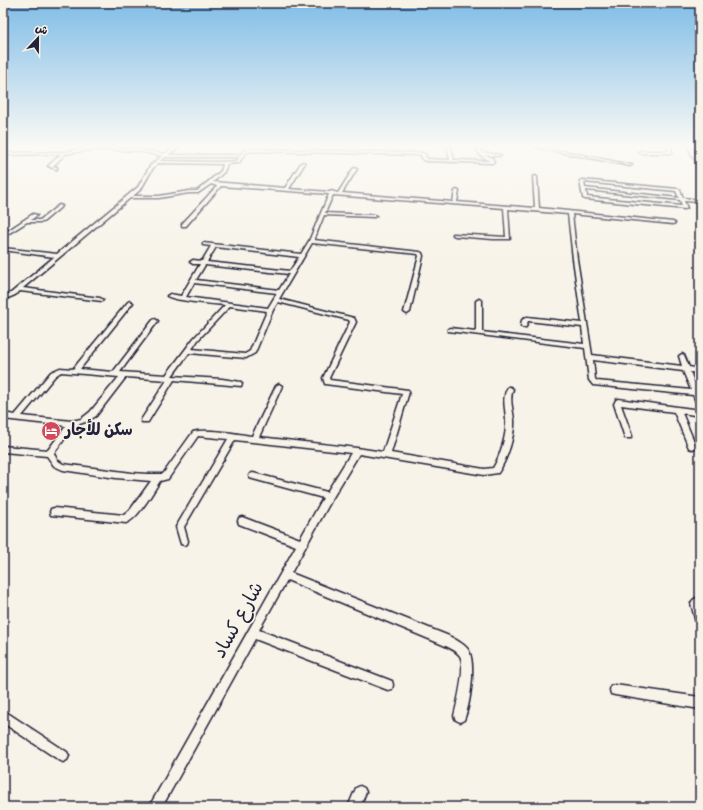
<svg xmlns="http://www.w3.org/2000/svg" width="703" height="810" font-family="Dekko,'Playpen Sans Arabic',sans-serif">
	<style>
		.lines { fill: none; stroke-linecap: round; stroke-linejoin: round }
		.minor-casing { stroke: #22223b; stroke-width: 3 }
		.minor { fill: #f7f3e8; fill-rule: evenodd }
		.labels { text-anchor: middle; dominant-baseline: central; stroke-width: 3.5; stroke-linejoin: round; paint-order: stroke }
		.poi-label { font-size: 16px; font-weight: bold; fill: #22223b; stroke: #f7f3e8; text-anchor: start }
		.near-street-label { font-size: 19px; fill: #22223b; stroke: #f7f3e8 }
	</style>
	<rect width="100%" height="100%" fill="#f7f3e8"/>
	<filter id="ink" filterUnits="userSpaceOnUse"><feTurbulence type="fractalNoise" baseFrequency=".025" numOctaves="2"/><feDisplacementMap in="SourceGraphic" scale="8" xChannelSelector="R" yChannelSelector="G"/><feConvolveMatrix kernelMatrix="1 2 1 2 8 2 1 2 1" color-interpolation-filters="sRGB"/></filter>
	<g filter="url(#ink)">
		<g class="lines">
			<g class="minor-casing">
				<path id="minor" d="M93 147 138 149 164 154 176 147H180L168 155H240L243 151 252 149 423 153 425 154 427 159 450 160 447 147H451L454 160 490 161 480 155 476 147H480L481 152 501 155 499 156 485 155 492 158 494 162 492 163 426 161 423 160 421 155 252 151 245 153 239 163 226 164 227 165 224 172 213 182 285 188 301 163 303 162 305 163 289 189 330 192 332 191 334 192 338 193 353 169 355 168 357 169 342 193 453 202 455 191 457 190 459 191 457 202 535 208 533 177 535 176 537 177 539 208 673 222 675 223 673 224 572 214 577 259 592 355 682 366 679 356 682 354 684 355 689 367 700 369V373L690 372 700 396V407L698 406 693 395 593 385 589 380 585 348 448 331V329L450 328 476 331V301L479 299 482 301V332L584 344 582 327 528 321 526 327H522L521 326 522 320 527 317 582 323 573 259 568 214 508 209 510 239H493L455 236 453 235V234L506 237 504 208 333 195 325 213 374 215 376 216 374 217 324 215 314 240 420 252 422 253 423 256 410 312 407 314 404 312 419 256 418 254 312 243 279 299 354 318 356 322 329 378 330 380 408 390 409 392 391 453 484 469 493 468C500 457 507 434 506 421 506 408 501 399 508 387H510L513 389C509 400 513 409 514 420 515 436 507 460 498 473L484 475 359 454 332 499 291 573 449 636C456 640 465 644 469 651 476 666 470 705 464 720L460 722 456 720 454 716C457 704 466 666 460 656 456 650 448 647 441 644L287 580 259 630 392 681 393 685 392 689 388 690 255 639 162 807H149L296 546 239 524 238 521 239 518 242 517 300 539 323 498 253 479 250 478 249 476 250 474 253 473 327 492 351 453 235 440 184 527 188 541 187 544 184 545 181 544 176 527 228 439 198 436 168 479 160 481C153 492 138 519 126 523L51 515 50 512 51 509 54 508 124 515 130 510 151 481 116 478 63 470 54 466 47 456 3 452V446L48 450 66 426 3 419V413L15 415 51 372 60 368 73 369 128 302 130 301 133 303 132 304 80 369 113 372 153 320 155 319 158 321 120 372 166 375 194 338 225 305C213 304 175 301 167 296L170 294 181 296 200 264H193L190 262 193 260 202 261 211 246 203 245V243L301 254 309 241 329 194 221 186 186 226H182V224L217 186 211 184 198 193H189L159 198H130L23 288 100 298 103 300 102 301 20 291 15 295 3 300V296L11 293 54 257 3 250V248L57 254 138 187 150 166 162 156 138 151 96 149 65 154 53 166 57 167V169H56L48 166 61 154 3 155V153L64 152ZM165 157H239L237 161 223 162 160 161ZM158 163 222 164 223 165 221 171 197 191H189L159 196H133L141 189 153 168ZM216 247 299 257 290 271 207 262ZM205 265 289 274 279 290 196 280ZM194 283 277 293 268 308 186 297ZM278 302 349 320 350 322 323 378 325 384 402 394 383 452 357 448 259 437 282 386 279 384 276 386 252 436C238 434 206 428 193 432L163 474H147L132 473 63 464 57 460 54 453 74 426 88 421 96 416 126 377 167 380 141 420 142 422H148L174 380 241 386 242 384 241 382 222 379 172 376 189 353 246 358 255 353 273 310ZM230 306 267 311 250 351 245 354 192 349 198 340ZM593 360 683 371 691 390 597 381 595 379ZM61 372 119 377 90 412 81 419 72 421 22 416 55 376Z
					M534 147H543L632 165 630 166Z
					M667 147H671L672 153H640L638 152 640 151H669Z
					M688 147H692L696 159 693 158Z
					M582 180 678 189 680 190 683 198 700 200V202L684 201 687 208 685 209 585 199 583 198 580 181ZM584 182 676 191 679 198 585 188ZM586 190 680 200 682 206 587 197Z
					M59 205 62 206 43 222H27L3 237V234L33 214 37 215 31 220H40Z
					M618 399 700 410V416L682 413 696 446 695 448 692 449 689 448 674 412 621 405 632 436 631 438H625L614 404 616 400Z
					M696 598 700 601V624L696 623 691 603 693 600Z
					M615 685 700 697V709L615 695 611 694 610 690 611 686Z
					M3 710 67 752 69 756 67 760 63 762 59 760 3 723Z
					M360 786 364 788 366 792 360 807H348L356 788Z"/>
			</g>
			<use href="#minor" class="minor"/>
		</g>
	</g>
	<linearGradient id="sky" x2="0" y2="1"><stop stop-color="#80bde7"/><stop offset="0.56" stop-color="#fbfaf5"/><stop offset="1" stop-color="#fbfaf5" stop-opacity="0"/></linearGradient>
	<rect width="703" height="261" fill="url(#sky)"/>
	<defs>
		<g id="hotel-disc" transform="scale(1)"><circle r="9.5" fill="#d1495b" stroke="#f7f3e8"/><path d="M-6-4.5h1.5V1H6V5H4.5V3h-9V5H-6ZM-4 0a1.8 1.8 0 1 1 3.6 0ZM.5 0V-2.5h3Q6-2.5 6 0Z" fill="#fff"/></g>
	</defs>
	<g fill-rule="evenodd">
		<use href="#hotel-disc" x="51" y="431"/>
	</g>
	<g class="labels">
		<g class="poi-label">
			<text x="65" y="431">سكن للأجار</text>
		</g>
		<g class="near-street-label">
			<text transform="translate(240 621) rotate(-61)">شارع كساد</text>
		</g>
	</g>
	<rect width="703" height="810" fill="none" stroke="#f7f3e8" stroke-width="16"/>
	<rect x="8" y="8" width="687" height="794" fill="none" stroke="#22223b" stroke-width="1.5" filter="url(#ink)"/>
	<g transform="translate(38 38) rotate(22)" stroke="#f7f3e8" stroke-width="3" paint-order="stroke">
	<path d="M0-3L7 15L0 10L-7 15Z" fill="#22223b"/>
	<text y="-6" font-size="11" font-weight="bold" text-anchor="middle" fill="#22223b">ش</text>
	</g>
</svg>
